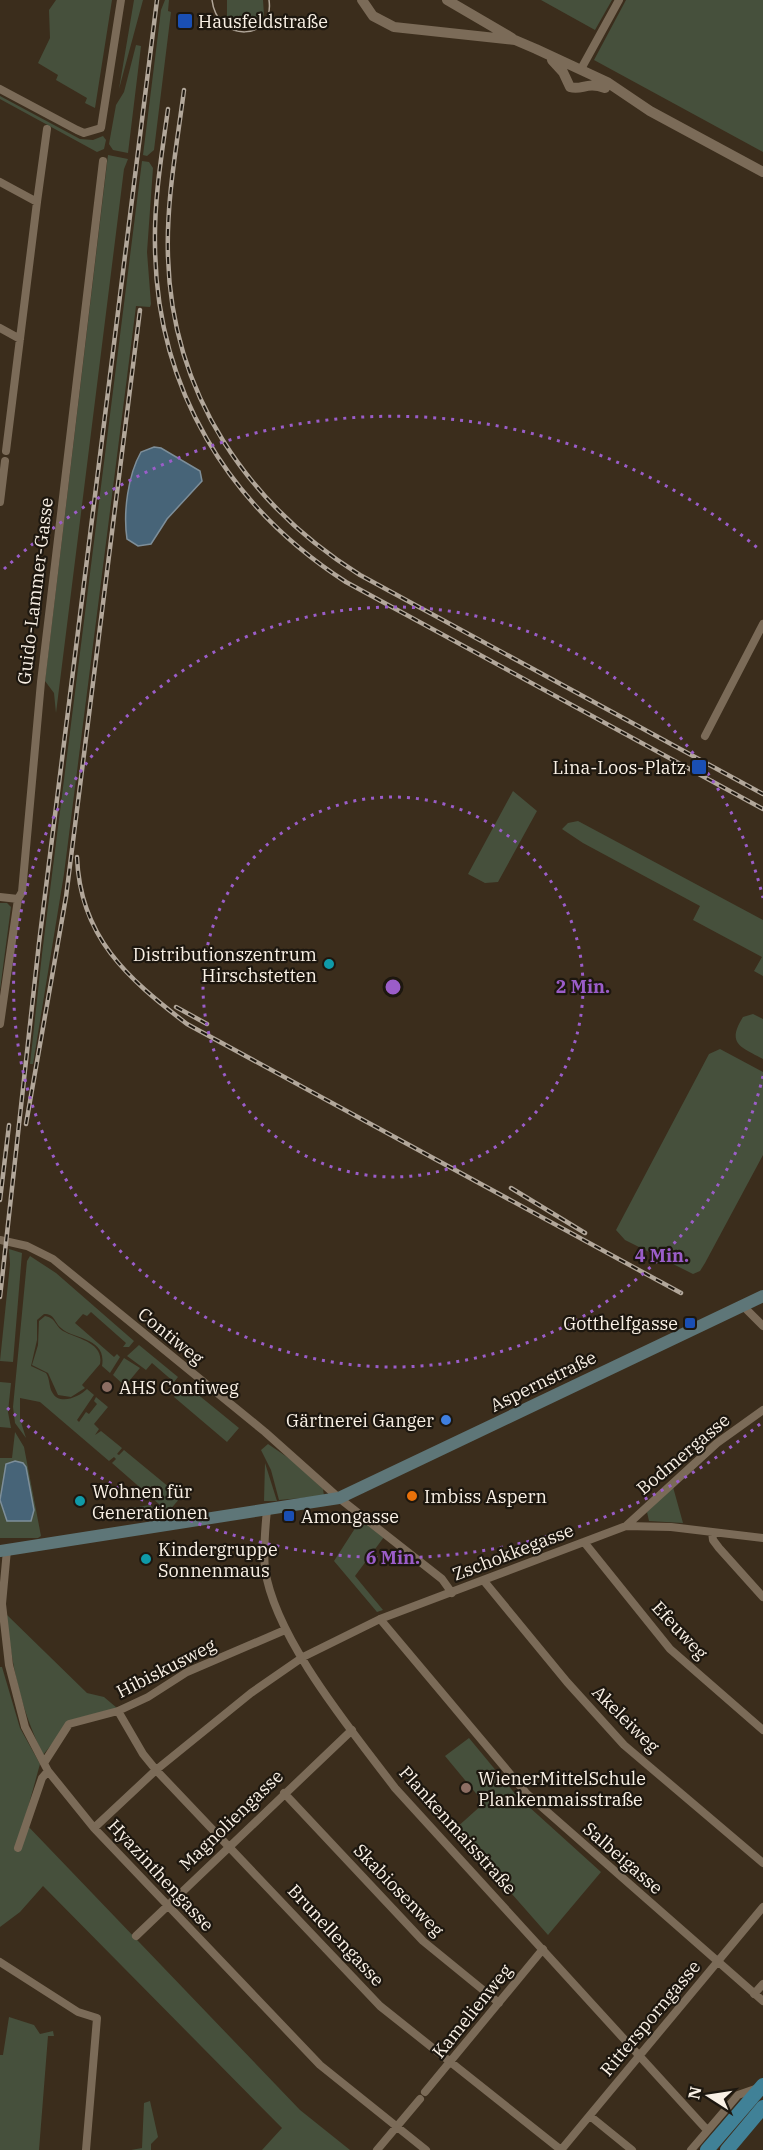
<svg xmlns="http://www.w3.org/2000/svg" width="763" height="2150" font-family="'IBM Plex Serif',serif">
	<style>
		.green { fill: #46503c }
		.water { fill: #476478; stroke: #7d8e99; stroke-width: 1.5 }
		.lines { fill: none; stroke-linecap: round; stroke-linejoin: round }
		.minor { stroke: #7b6b58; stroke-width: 8 }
		.tertiary { stroke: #7b6b58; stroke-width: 10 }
		.secondary { stroke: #5e7678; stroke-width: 12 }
		.primary { stroke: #408197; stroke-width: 14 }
		.tram { stroke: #b2a79a; stroke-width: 1.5 }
		.rail-casing { stroke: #b2a79a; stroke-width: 4.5 }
		.rail { stroke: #1d170f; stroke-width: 2; stroke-dasharray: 7; stroke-linecap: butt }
		.ring { fill: none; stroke: #9b5dc9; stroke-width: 3; stroke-dasharray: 3 6 }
		.transit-dot { fill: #1a4fb4; stroke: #1d170f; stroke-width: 2 }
		.culture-dot { fill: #0f9aa8; stroke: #1d170f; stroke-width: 2 }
		.education-dot { fill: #8d6e63; stroke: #1d170f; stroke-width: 2 }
		.shop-dot { fill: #3f7fe0; stroke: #1d170f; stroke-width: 2 }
		.food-dot { fill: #e8710a; stroke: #1d170f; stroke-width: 2 }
		.labels { text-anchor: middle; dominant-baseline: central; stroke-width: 4.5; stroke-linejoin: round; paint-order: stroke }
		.poi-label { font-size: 18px; fill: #faf1e6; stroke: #1d170f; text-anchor: start }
		.street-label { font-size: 18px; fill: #faf1e6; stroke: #1d170f }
		.centre { fill: #9b5dc9; stroke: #1d170f; stroke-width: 3 }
		.ring-label { font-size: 18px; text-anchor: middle; font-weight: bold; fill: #9b5dc9; stroke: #1d170f; stroke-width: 4.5; stroke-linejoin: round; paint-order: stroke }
	</style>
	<rect width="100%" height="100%" fill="#3b2d1c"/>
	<path class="green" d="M56 0H112L95 108 85 103 87 98 56 80 58 75 38 63 50 38 49 10Z
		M134 0H143L119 89Z
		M165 0H169L168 11 171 12 154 150 147 156 143 155 161 10Z
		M227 0H263L264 15 255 25 238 27 227 17Z
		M541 0H612L595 30Z
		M626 0H763V152L594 60Z
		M136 45 141 46 128 153 113 150 109 144 116 105 124 92Z
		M0 96 80 139 93 140 103 136 106 140 104 149 97 152 0 99Z
		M108 155 128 159 124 169 56 713 54 693 45 681Z
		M142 161 149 162 153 168 147 252 151 304 150 307 136 306 64 874 33 1064H30L42 954Z
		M513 791 537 811 498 882 485 883 468 874Z
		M578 821 763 920V976L754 971 762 957 693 920 700 906 583 843 562 829 568 823Z
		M0 903H7L11 907 0 990Z
		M753 1014 763 1019V1059C741 1047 726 1044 743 1017Z
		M720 1049 763 1072V1155L705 1263 700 1271 693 1274 625 1240 616 1230 709 1054Z
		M9 1249 22 1253 13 1362 0 1361 10 1264Z
		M30 1256 56 1273 134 1341 129 1347H123L126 1343 91 1312 87 1316 83 1314 75 1323 114 1357 117 1354 120 1357 110 1373 102 1366C107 1337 74 1340 61 1328 54 1322 55 1314 44 1314L37 1320V1340L31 1366 46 1373C50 1379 49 1387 52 1392 59 1406 79 1397 87 1389L94 1395 77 1420 79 1422 86 1412 89 1414 97 1404 94 1401 96 1397 108 1407 94 1424 99 1429 95 1435 101 1431 122 1448 117 1454 119 1455 124 1450 181 1497 168 1512 112 1463 116 1459 114 1457 109 1461 40 1402 20 1398V1419L26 1438 15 1423 13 1407 27 1261Z
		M45 1316C56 1318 55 1326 63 1331 77 1339 104 1342 100 1364L82 1385 85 1388 71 1397 58 1395 48 1373 32 1365 38 1345 39 1321Z
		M139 1345 178 1377 174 1382 152 1363 146 1370 127 1356Z
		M124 1358 140 1368 125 1386 113 1375Z
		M0 1382 11 1383 8 1412 11 1428 0 1427Z
		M185 1384 239 1428 227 1442 174 1397Z
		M15 1432 24 1447 41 1536 38 1538H0V1458H12Z
		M268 1444 293 1461 323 1489 324 1496 279 1500 271 1470 261 1450Z
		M265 1463 277 1501H264Z
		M673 1487 683 1523 649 1521 647 1512Z
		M150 1505 161 1514 120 1520 118 1510Z
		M361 1519 384 1537 355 1576 383 1610 377 1612 334 1561Z
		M6 1614 87 1693 104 1697 117 1708 71 1720 43 1755C19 1703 13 1670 6 1614Z
		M0 1667H2L20 1728 40 1764 24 1822 300 2110 350 2150H262L282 2128 43 1886 20 1912 0 1927Z
		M469 1738 517 1796 601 1872 548 1935 455 1829 484 1803 445 1756Z
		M9 2017 34 2025 40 2034 53 2031 54 2036H48L39 2150H0V2055H3Z
		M150 2101 158 2137 151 2144V2150H131L142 2148 144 2103Z"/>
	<path class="water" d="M154 447 161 448 200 471 202 481 167 519 151 544 138 546 127 539C123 512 128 475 141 452Z
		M15 1461 23 1463 26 1467 34 1510 31 1521H7L0 1500 6 1464Z"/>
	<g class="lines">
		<path class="minor" d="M581 69 619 0
			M0 89 77 130 84 133 101 128 121 0
			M0 182 37 202 47 129
			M0 328 20 339
			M6 451 37 202
			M0 502 5 461
			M705 736 763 624
			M0 897 18 899
			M0 1024 18 899 22 892 41 682 103 161
			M0 1240 27 1246 53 1259 265 1432 339 1498 442 1579 452 1593
			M743 1306 763 1326
			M267 1510C265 1530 263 1549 265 1569 275 1639 353 1732 395 1788L707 2130
			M626 1526 717 1443 763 1410
			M712 1532 713 1540 719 1548 763 1597
			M584 1542 670 1649 763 1730
			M7 1550 2 1604 9 1665 25 1727 48 1771 94 1828 320 2065 426 2150
			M484 1581 567 1682 624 1745 763 1863
			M380 1619 527 1794 763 2001
			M118 1711 143 1754 156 1770 380 2006 561 2150
			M44 1763 69 1724 118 1711 148 1697 187 1672 285 1630
			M284 1793 423 1941 499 2003
			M94 1828 156 1770 251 1693 303 1657 380 1619 626 1526 671 1527 763 1538
			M18 1848 42 1778 48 1771
			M136 1936 352 1730
			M0 1962 78 2012 97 2018 86 2150
			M754 1994 763 1984
			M425 2092 543 1949
			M590 2116 632 2150
			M377 2150 420 2099
			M561 2150 763 1907
			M691 2150 738 2095 758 2088"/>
		<path class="tertiary" d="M362 0 373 16 394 27 515 40 536 49 607 82 650 111 763 172
			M447 0 512 38
			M552 60 563 72 570 87C582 91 586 81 605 88"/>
		<path class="secondary" d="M0 1551 339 1498 763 1296"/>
		<path class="primary" d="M707 2150 763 2085
			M727 2150 763 2107"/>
		<path class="tram" d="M212 0C217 43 275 42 269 0"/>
		<g class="rail-casing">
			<path id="rail" d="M184 90C177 145 166 201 168 257 172 394 247 504 360 575L763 794
				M168 109C162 153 154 199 155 245 156 388 228 506 346 582L763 809
				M77 857C80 937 127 978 187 1024L681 1293
				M176 1007 207 1024
				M26 1124 66 897 140 310
				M511 1188 585 1233
				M0 1200 9 1125
				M0 1297 39 943 157 0"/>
		</g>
		<use href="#rail" class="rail"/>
	</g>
	<g class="ring">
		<circle cx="393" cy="987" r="190"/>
		<path d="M763 1076A380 380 0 1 1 763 898"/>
		<path d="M760 1424A571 571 0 0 1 4 1405M4 569A571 571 0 0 1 760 550"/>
	</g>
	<g class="transit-dot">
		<rect x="177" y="13" width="16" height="16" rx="3"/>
		<rect x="691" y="759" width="16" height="16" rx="3"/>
		<rect x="684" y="1317" width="12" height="12" rx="3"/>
		<rect x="283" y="1510" width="12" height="12" rx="3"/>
	</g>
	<g class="culture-dot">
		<circle cx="329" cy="964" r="6"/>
		<circle cx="80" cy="1501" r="6"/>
		<circle cx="146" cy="1559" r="6"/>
	</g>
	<g class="education-dot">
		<circle cx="107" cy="1387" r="6"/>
		<circle cx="466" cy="1788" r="6"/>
	</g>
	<circle class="shop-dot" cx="446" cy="1420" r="6"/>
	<circle class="food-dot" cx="412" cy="1496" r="6"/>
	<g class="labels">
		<g class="poi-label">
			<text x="198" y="21">Hausfeldstraße</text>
			<text x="686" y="767" text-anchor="end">Lina-Loos-Platz</text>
			<text x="317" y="954" text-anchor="end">Distributionszentrum<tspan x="317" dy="21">Hirschstetten</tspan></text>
			<text x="678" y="1323" text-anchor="end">Gotthelfgasse</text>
			<text x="119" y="1387">AHS Contiweg</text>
			<text x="434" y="1420" text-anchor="end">Gärtnerei Ganger</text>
			<text x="92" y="1491">Wohnen für<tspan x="92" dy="21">Generationen</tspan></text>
			<text x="424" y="1496">Imbiss Aspern</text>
			<text x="301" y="1516">Amongasse</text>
			<text x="158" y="1549">Kindergruppe<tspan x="158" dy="21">Sonnenmaus</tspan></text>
			<text x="478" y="1778">WienerMittelSchule<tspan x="478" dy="21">Plankenmaisstraße</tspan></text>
		</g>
		<g class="street-label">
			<text transform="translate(35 591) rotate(-83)">Guido-Lammer-Gasse</text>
			<text transform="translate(171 1336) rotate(39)">Contiweg</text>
			<text transform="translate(543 1381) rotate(-26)">Aspernstraße</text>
			<text transform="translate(683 1454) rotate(-40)">Bodmergasse</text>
			<text transform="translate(513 1552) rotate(-21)">Zschokkegasse</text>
			<text transform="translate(680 1630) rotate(47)">Efeuweg</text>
			<text transform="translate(166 1668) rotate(-27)">Hibiskusweg</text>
			<text transform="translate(626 1719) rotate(45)">Akeleiweg</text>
			<text transform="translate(231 1820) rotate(-44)">Magnoliengasse</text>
			<text transform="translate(458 1830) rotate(48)">Plankenmaisstraße</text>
			<text transform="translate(623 1858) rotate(41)">Salbeigasse</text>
			<text transform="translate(161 1875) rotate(47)">Hyazinthengasse</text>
			<text transform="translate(399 1890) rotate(46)">Skabiosenweg</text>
			<text transform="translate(336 1935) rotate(47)">Brunellengasse</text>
			<text transform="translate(472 2011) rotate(-51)">Kamelienweg</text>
			<text transform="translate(650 2018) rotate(-50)">Rittersporngasse</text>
		</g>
	</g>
	<circle cx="393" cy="987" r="9" class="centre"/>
	<g class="ring-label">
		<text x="583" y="993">2 Min.</text>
		<text x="662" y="1262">4 Min.</text>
		<text x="393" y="1564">6 Min.</text>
	</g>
	<g transform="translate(709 2096) rotate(282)" stroke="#1d170f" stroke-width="4.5" paint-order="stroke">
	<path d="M0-4.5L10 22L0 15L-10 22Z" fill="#faf1e6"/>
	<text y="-9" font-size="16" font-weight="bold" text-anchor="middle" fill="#faf1e6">N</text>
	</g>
</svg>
